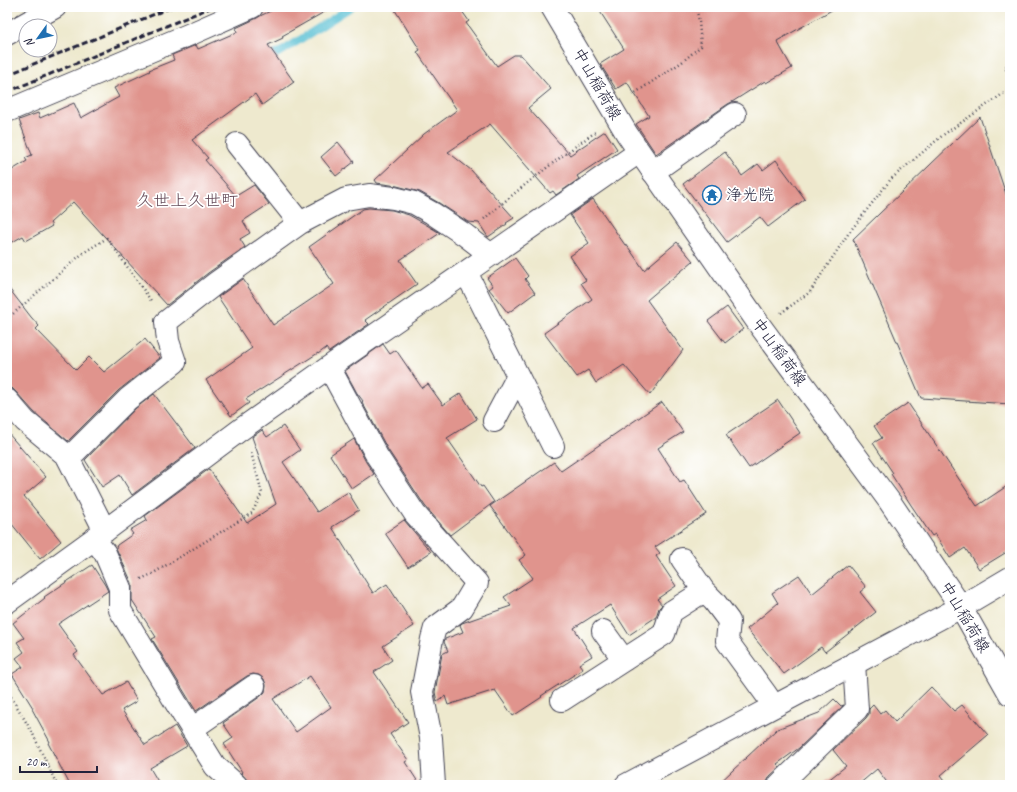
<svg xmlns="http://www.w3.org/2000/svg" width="1017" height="792" font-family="Caveat,'Klee One',sans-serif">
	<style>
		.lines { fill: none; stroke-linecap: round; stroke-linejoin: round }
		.stream { stroke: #55bed1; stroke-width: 8 }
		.building { fill: #e0948d; fill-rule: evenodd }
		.street-casing { stroke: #414051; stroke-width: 24 }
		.secondary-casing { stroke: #414051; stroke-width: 24 }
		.path { stroke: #414051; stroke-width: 2.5; stroke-dasharray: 1 3; stroke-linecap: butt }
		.street { stroke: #fff; stroke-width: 22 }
		.secondary { stroke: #fff; stroke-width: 22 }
		.rail { stroke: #22223b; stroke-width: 3; stroke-dasharray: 6 3; stroke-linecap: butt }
		.labels { text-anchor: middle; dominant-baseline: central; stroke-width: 3.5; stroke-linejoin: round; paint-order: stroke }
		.street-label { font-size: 16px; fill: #22223b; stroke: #fff }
		.poi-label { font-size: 16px; fill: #22223b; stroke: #fff; text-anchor: start }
		.neighbourhood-label { font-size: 17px; fill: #644a58; stroke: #fff }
	</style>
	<rect width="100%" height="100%" fill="#fff"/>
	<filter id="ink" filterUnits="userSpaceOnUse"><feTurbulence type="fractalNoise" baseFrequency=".025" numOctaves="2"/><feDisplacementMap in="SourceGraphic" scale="8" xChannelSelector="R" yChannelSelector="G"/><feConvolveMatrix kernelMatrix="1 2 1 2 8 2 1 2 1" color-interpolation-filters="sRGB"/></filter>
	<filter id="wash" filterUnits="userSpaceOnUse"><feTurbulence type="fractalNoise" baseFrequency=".012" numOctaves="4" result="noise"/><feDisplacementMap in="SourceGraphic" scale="16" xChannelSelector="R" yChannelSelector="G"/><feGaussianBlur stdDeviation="0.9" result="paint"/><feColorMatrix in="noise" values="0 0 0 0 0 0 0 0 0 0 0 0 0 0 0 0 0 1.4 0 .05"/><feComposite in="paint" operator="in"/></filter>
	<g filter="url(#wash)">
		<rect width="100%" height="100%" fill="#eee9ce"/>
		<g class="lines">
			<path class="stream" d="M266 59 284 50 351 7"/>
		</g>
		<g id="blocks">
			<path class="building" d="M279 7H333L282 36 283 38 268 45 294 82 262 105 255 94 192 140 208 158 205 160 236 196 254 185 269 204 243 221 250 233 240 239 245 247 208 273 167 305 73 202 50 223 52 226 26 241 23 236 7 245V173L27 161 25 158 32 155 19 120 38 113 40 118 74 103 81 118 119 97 114 88 150 71 149 70 174 60 172 55 196 45 198 49 237 32 236 28 257 18 262 15Z
				M393 7H459L469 21 466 23 497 66 514 55H521L551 89 528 108 570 155 605 131 617 149 577 176 579 179 556 195 553 191 550 193 490 124 448 152 471 170 514 218 506 223 507 224 488 237 479 223 468 222 439 203 420 192 397 186 377 183 375 180 424 134 457 110 417 52 420 50Z
				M597 7H837L777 41 792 68 766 83 765 81 732 102 728 104 656 154 636 124 649 116 627 82 616 89 600 64 624 49Z
				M980 117 1010 206V404L921 398 853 239Z
				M338 142 354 162 336 176 321 157Z
				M725 152 742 176 758 164 763 170 776 160 805 199 768 227 760 217 727 242 683 184Z
				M593 199 625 245 626 244 644 270 677 242 693 261 647 300 683 350 650 395 624 365 596 383 588 370 577 377 544 333 592 299 581 283 586 280 570 256 589 243 570 215Z
				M369 208 392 210 409 215 425 224 440 233 400 260 417 284 365 320 369 324 329 352 326 348 318 354V353L246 399 249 403 231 416 206 380 252 348 218 297 243 279 273 325 334 284 309 247 363 209Z
				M515 258 528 276 525 279 535 293 508 313 489 289 493 286 487 278Z
				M7 286 31 317 39 326 36 329 76 370 89 357 104 372 145 339 160 358 119 390 68 441 34 412 16 392 12 388H7Z
				M727 307 743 329 725 343 708 321Z
				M383 344 390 354 396 350 422 388 428 384 443 405 461 393 477 419 447 438 481 487 483 486 494 502 450 535 425 506 388 450 362 402 363 401 357 393 345 371Z
				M154 394 195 448 132 495 120 475 102 487 85 460 136 408Z
				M778 400 800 433 749 468 726 435Z
				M662 402 683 432 658 448 680 482 684 480 706 514 655 547 660 553 656 556 676 586 657 599 662 605 659 608 656 617 629 635 610 605 574 628 592 656 579 664 583 669 541 696 542 697 513 716 495 690 448 705 445 696 437 702 435 692 442 654 448 651 444 642 445 639 463 632 460 625 462 623 511 606 504 597 533 578 519 560 526 555 490 506 554 462 561 471Z
				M908 403 977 506 1010 484V550L979 569 965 548 950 558 935 534 932 536 911 505 891 474 893 473 873 443 882 438 874 426Z
				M283 426 300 450 283 462 317 512 348 492 359 510 332 527 373 593 387 584 414 626 383 646 392 660 374 672 408 722 390 734 408 760 405 762 420 785H248V781L241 773 242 772 224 744 233 738 223 723 261 696 265 692 266 685 264 679 259 675 253 674 247 676 196 711 152 639 156 637 132 600V583L116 548 117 545 133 534 130 530 147 520 145 516 209 469 247 523 276 504 252 437 262 430 267 437ZM310 676 331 707 296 732 273 699Z
				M7 432 46 477 24 496 61 541 40 559 7 518Z
				M354 439 366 462 374 474 352 489 330 455Z
				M404 520 431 552 408 567 385 533Z
				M92 565 105 585 108 591 58 624 78 652 74 655 103 695 126 682 137 701 122 710 145 745 175 726 187 746 150 768 160 785H70L48 743 50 742 32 709 33 708 12 674 23 667 16 658 24 652 17 642 24 638 13 623 45 598 44 597Z
				M848 565 866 587 860 592 876 612 825 652 821 647 784 674 747 629 778 603 772 593 799 575 812 594Z
				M931 687 954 711 962 705 988 735 940 776 947 785H889L877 769 858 785H822L846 766 833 750 866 718 869 714V709L873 705 880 714 885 710 895 722Z
				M834 699 841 706 844 705 799 748 777 764 780 767 770 776 767 782 763 785H717L777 729 819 713Z"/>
		</g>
	</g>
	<g filter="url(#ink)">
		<use href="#blocks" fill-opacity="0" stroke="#414051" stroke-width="1"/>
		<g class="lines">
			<g class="street-casing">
				<path id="street" d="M7 34 55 7
					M237 144 300 223
					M653 172 735 114
					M466 272 553 446
					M329 367 377 456 415 514 477 583 462 608 435 628 432 639 422 692 431 738 434 785
					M7 400 25 421 67 456 105 531
					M494 421 518 376
					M67 456 75 452 128 399 175 362 168 341 166 322 216 283 300 223 346 199 369 195 394 198 414 203 432 213 465 235 491 255
					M94 539 105 553 120 588V610L176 703 215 766 236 785
					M682 559 704 591
					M7 602 94 539 240 430 329 367 639 152
					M603 631 624 660
					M562 700 664 634 671 612 704 591 714 601 729 621 727 641 765 693 774 706
					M192 729 254 686
					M779 785 857 709 854 663"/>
			</g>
			<g class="secondary-casing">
				<path id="secondary" d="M552 7 627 134 761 327 890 502 961 607 1010 694
					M7 111 193 33 252 7
					M626 785 961 607 1010 578"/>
			</g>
			<path class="path" d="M1010 64 1005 67 1008 74 1010 73
				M632 95 682 62 701 46 699 21 696 7
				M484 219C520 188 558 158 597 131
				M781 313 810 292 848 234 891 179 943 135 1010 89
				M7 319 83 253 107 238 152 302
				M141 579 152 574 252 513 262 493 251 452
				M7 690 32 732 57 785"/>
			<use href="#street" class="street"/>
			<use href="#secondary" class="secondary"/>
			<path class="rail" d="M7 75 172 7
				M7 92 212 7"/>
		</g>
	</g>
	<defs>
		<g id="temple-ring" transform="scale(1)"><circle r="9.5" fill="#fff" stroke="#1f6fb2" stroke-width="1.5"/><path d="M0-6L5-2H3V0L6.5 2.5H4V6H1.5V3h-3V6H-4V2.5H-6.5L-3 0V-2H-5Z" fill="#1f6fb2"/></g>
	</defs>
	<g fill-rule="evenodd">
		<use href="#temple-ring" x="712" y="195"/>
	</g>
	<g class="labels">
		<g class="street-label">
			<text transform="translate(597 84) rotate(60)">中山稲荷線</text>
			<text transform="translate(779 352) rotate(54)">中山稲荷線</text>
			<text transform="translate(965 617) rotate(59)">中山稲荷線</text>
		</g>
		<g class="poi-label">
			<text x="726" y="195">浄光院</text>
		</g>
		<g class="neighbourhood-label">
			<text x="187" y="200">久世上久世町</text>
		</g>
	</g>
	<rect width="1017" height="792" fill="none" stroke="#fff" stroke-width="24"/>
	<g transform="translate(38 38) rotate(237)"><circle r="19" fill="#ffffff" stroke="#a7a7b1"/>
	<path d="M0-3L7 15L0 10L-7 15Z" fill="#1f6fb2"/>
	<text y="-6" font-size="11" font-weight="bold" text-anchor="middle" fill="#22223b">N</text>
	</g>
	<path d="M20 766v6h77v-6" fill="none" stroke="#22223b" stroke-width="2"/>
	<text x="26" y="766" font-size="12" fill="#22223b" stroke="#ffffff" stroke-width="3" paint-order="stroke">20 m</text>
</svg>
